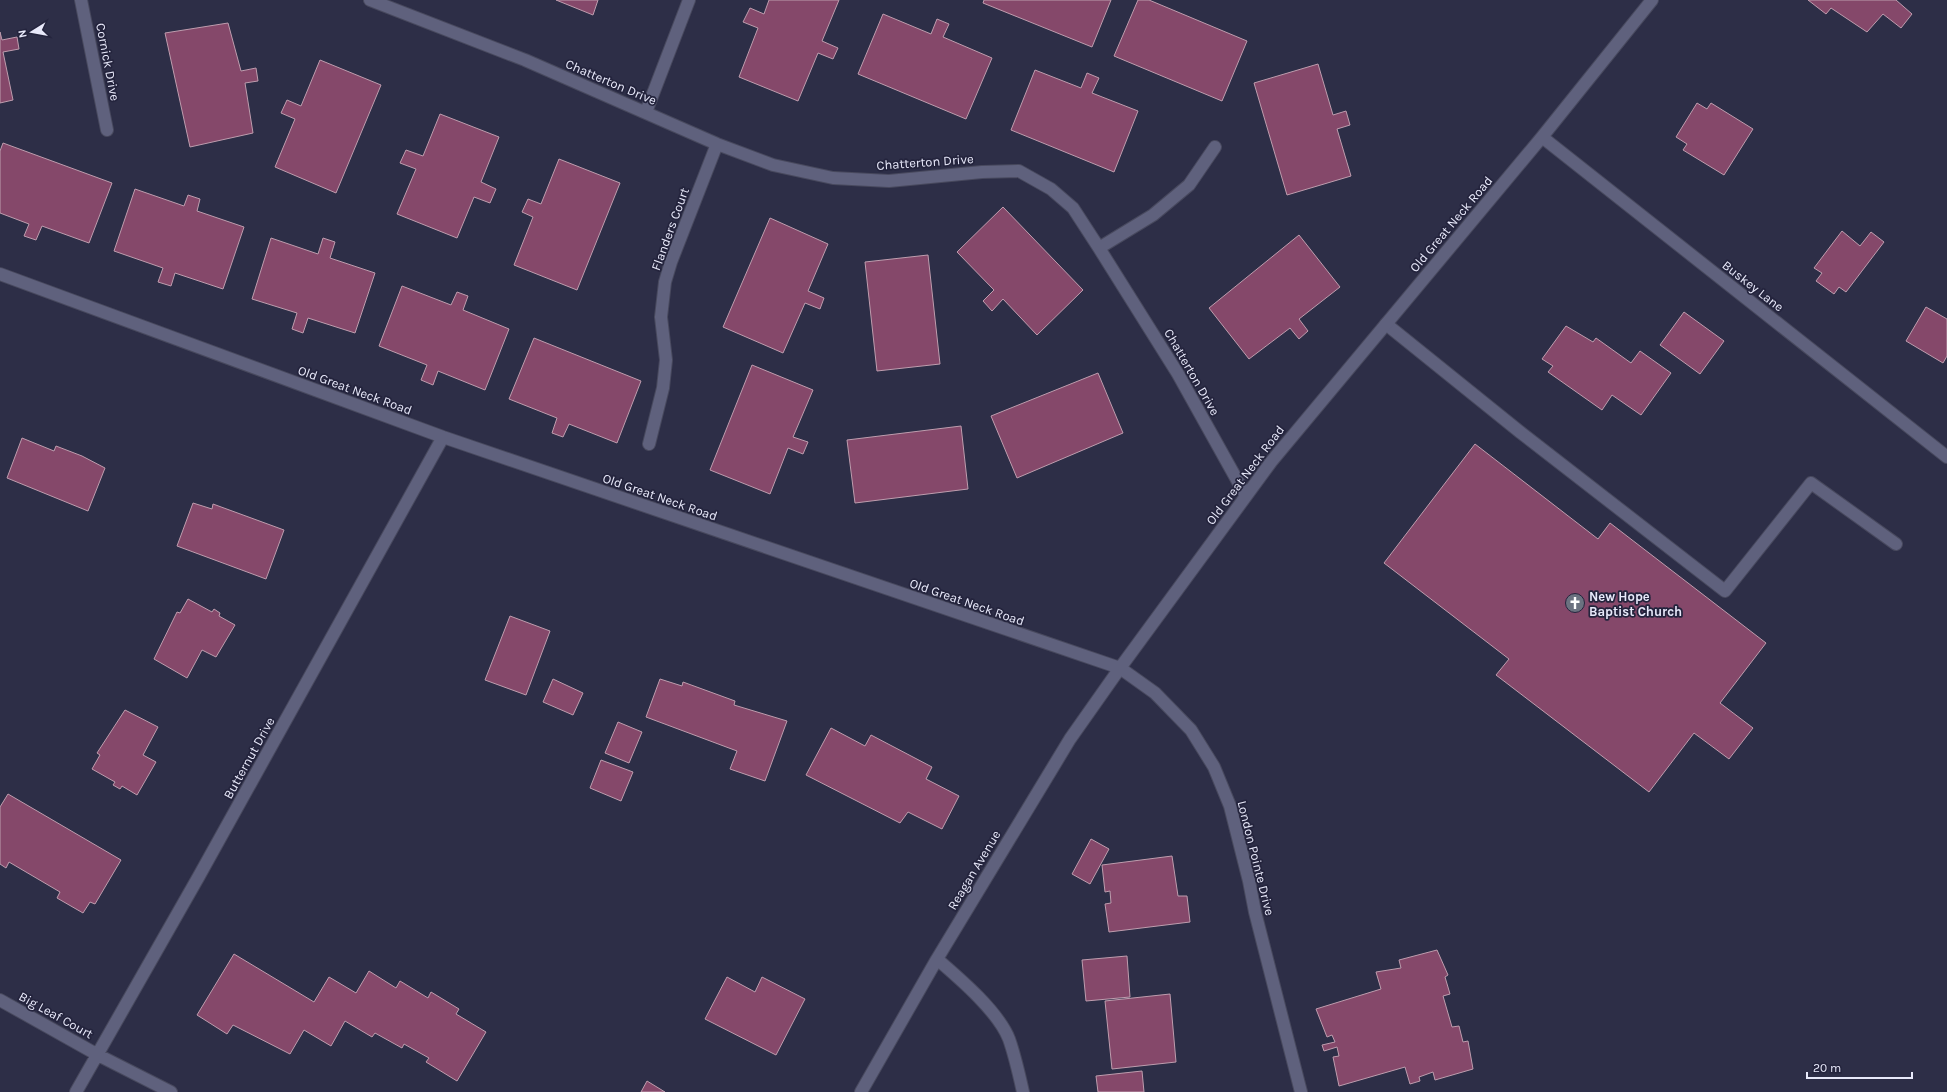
<svg xmlns="http://www.w3.org/2000/svg" width="1947" height="1092" font-family="Karla,sans-serif">
	<style>
		.building { fill: #85486a; stroke: #be9dae }
		.lines { fill: none; stroke-linecap: round; stroke-linejoin: round }
		.service-casing { stroke: #48495e; stroke-width: 14 }
		.minor-casing { stroke: #48495e; stroke-width: 14 }
		.service { stroke: #5f617d; stroke-width: 12 }
		.minor { stroke: #5f617d; stroke-width: 12 }
		.labels { text-anchor: middle; dominant-baseline: central; stroke-width: 3.5; stroke-linejoin: round; paint-order: stroke }
		.street-label { font-size: 13px; fill: #e8e9fa; stroke: #24243d }
		.poi-label { font-size: 13px; font-weight: bold; fill: #e8e9fa; stroke: #24243d; text-anchor: start }
	</style>
	<rect width="100%" height="100%" fill="#2d2e47"/>
	<path class="building" d="M556 0H598L593 15Z
		M769 0H839L822 41 838 48 833 59 818 53 798 101 739 77 758 28 743 22 750 8 764 14Z
		M984 0H1111L1092 47 983 3Z
		M1138 0H1149L1247 41 1222 101 1114 56Z
		M1808 0H1896L1912 14 1901 28 1883 14 1867 32 1831 8 1826 14Z
		M883 14 931 34 937 19 949 24 943 37 992 58 966 119 858 74Z
		M228 23 241 71 256 68 258 81 245 83 253 133 190 147 165 33Z
		M0 32 2 40 17 37 19 49 3 52 13 100 0 103Z
		M320 60 381 85 336 193 275 167 295 119 281 113 287 100 301 106Z
		M1318 64 1333 115 1346 111 1350 125 1337 129 1351 176 1287 195 1254 83Z
		M1035 70 1081 88 1087 73 1099 78 1092 93 1138 111 1114 172 1011 130Z
		M1697 103 1707 109 1711 103 1753 129 1724 175 1683 150 1687 144 1676 137Z
		M440 114 499 137 481 182 496 189 490 203 474 197 457 238 397 214 416 169 400 163 406 150 423 156Z
		M3 143 112 183 89 243 42 226 36 240 24 236 29 224 0 213V151Z
		M559 159 620 183 577 290 514 265 533 217 522 212 528 199 541 204Z
		M135 189 184 206 188 195 200 199 197 211 244 227 223 289 175 273 171 286 158 282 163 268 114 251Z
		M1003 207 1083 290 1037 335 1003 299 992 311 983 301 994 290 957 252Z
		M770 218 828 244 808 291 824 298 820 309 805 303 783 353 723 327Z
		M1842 231 1860 246 1871 232 1884 242 1846 292 1839 287 1834 294 1816 281 1822 273 1814 268Z
		M1299 235 1340 287 1299 319 1308 331 1299 339 1290 328 1249 359 1209 308Z
		M271 238 318 254 323 238 335 242 330 258 375 273 355 333 308 318 303 333 292 329 297 313 252 299Z
		M928 255 940 364 877 371 865 262Z
		M402 286 451 305 457 292 468 296 463 310 509 329 485 390 438 371 433 385 421 380 427 365 379 346Z
		M1926 307 1947 319V356L1943 363 1906 341Z
		M1684 312 1724 341 1700 374 1660 345Z
		M1566 326 1593 342 1596 338 1631 363 1640 351 1671 373 1641 415 1612 395 1602 410 1548 372 1553 366 1542 359Z
		M534 338 641 381 617 443 569 424 563 437 552 433 557 418 509 399Z
		M752 365 813 390 793 437 808 442 803 454 788 448 770 494 710 470Z
		M1098 373 1123 433 1017 478 991 416Z
		M961 426 968 489 855 503 847 440Z
		M22 438 54 451 56 446 82 456 105 468 88 511 7 478Z
		M1475 444 1598 539 1610 523 1766 643 1720 703 1753 728 1729 759 1694 733 1649 792 1496 675 1509 659 1384 563Z
		M193 503 212 509 213 504 284 530 266 579 177 546Z
		M188 599 212 612 214 609 220 613 219 616 235 625 216 657 202 650 187 678 154 659 177 612 180 613Z
		M510 616 550 631 526 695 485 680Z
		M553 679 583 693 573 715 543 702Z
		M660 679 682 686 683 682 735 701 734 705 787 721 765 781 730 769 737 751 646 717Z
		M125 710 158 727 143 755 156 762 137 795 122 786 120 789 113 785 115 782 92 769 100 755 97 753Z
		M618 722 642 732 629 763 605 753Z
		M831 728 865 746 871 735 932 767 926 779 959 796 942 829 908 812 900 823 806 775Z
		M601 760 633 772 621 801 590 788Z
		M8 794 121 860 95 904 90 902 83 913 57 898 60 892 9 862 6 868 0 864V807Z
		M1091 839 1109 849 1090 884 1072 874Z
		M1172 856 1178 896H1187L1190 922 1109 932 1105 904 1111 903 1110 891 1105 892 1102 865Z
		M1437 950 1448 975 1445 977 1450 994 1443 996 1452 1027 1459 1026 1463 1042 1468 1041 1473 1069 1435 1080 1433 1072 1419 1077 1420 1081 1410 1084 1405 1067 1339 1086 1333 1057 1339 1056 1337 1047 1324 1051 1322 1045 1335 1042 1332 1035 1327 1037 1316 1009 1381 989 1376 972 1401 968 1399 960Z
		M234 954 314 1002 329 977 356 993 369 971 396 988 400 981 428 998 431 992 459 1009 456 1014 486 1032 457 1081 426 1062 429 1058 404 1044 402 1048 375 1033 372 1037 345 1021 331 1046 304 1030 290 1054 233 1025 227 1034 197 1015Z
		M1127 956 1130 997 1086 1001 1082 960Z
		M727 977 755 992 762 977 805 999 776 1055 705 1019Z
		M1170 994 1176 1062 1112 1069 1105 1001Z
		M1142 1071 1144 1092H1098L1096 1076Z
		M647 1081 665 1092H641Z"/>
	<g class="lines">
		<g class="service-casing">
			<path id="service" d="M1386 324 1520 432 1725 591 1811 483 1896 544"/>
		</g>
		<g class="minor-casing">
			<path id="minor" d="M81 0 107 130
				M370 0 525 60 717 144 773 165 833 178 889 181 982 172 1019 171 1051 189 1073 208 1099 248 1178 374 1246 496
				M646 112 689 0
				M1542 137 1947 457
				M1099 248 1153 215 1189 185 1215 147
				M0 274 443 437 1120 668 1155 693 1191 730 1214 767 1230 806 1249 881 1255 912 1301 1092
				M649 444 663 388 666 360 661 317 665 282 671 262 717 144
				M937 959C959 978 998 1011 1009 1039 1015 1056 1019 1074 1023 1092
				M0 1000 98 1055 171 1092
				M76 1092 199 876 443 437
				M861 1092 937 959 1070 739 1120 668 1271 462 1542 137 1652 0"/>
		</g>
		<use href="#service" class="service"/>
		<use href="#minor" class="minor"/>
	</g>
	<defs>
		<g id="church-disc" transform="scale(1)"><circle r="9.5" fill="#6b7280" stroke="#24243d"/><path d="M-1.2-6h2.4v3.5h3.3v2.4h-3.3V6h-2.4V-.1h-3.3v-2.4h3.3Z" fill="#fff"/></g>
	</defs>
	<g fill-rule="evenodd">
		<use href="#church-disc" x="1575" y="603"/>
	</g>
	<g class="labels">
		<g class="street-label">
			<text transform="translate(108 62) rotate(79)">Cornick Drive</text>
			<text transform="translate(611 82) rotate(23)">Chatterton Drive</text>
			<text transform="translate(925 162) rotate(-4)">Chatterton Drive</text>
			<text transform="translate(1451 224) rotate(-50)">Old Great Neck Road</text>
			<text transform="translate(670 229) rotate(-70)">Flanders Court</text>
			<text transform="translate(1753 286) rotate(38)">Buskey Lane</text>
			<text transform="translate(1192 372) rotate(60)">Chatterton Drive</text>
			<text transform="translate(355 390) rotate(20)">Old Great Neck Road</text>
			<text transform="translate(1245 475) rotate(-53)">Old Great Neck Road</text>
			<text transform="translate(660 497) rotate(19)">Old Great Neck Road</text>
			<text transform="translate(967 602) rotate(19)">Old Great Neck Road</text>
			<text transform="translate(249 758) rotate(-61)">Butternut Drive</text>
			<text transform="translate(1256 858) rotate(76)">London Pointe Drive</text>
			<text transform="translate(974 870) rotate(-59)">Reagan Avenue</text>
			<text transform="translate(56 1015) rotate(29)">Big Leaf Court</text>
		</g>
		<g class="poi-label">
			<text x="1589" y="596">New Hope<tspan x="1589" dy="15">Baptist Church</tspan></text>
		</g>
	</g>
	<g transform="translate(32 32) rotate(259)" stroke="#24243d" stroke-width="3" paint-order="stroke">
	<path d="M0-3L7 15L0 10L-7 15Z" fill="#e8e9fa"/>
	<text y="-6" font-size="11" font-weight="bold" text-anchor="middle" fill="#e8e9fa">N</text>
	</g>
	<path d="M1807 1072v6h105v-6" fill="none" stroke="#e8e9fa" stroke-width="2"/>
	<text x="1813" y="1072" font-size="12" fill="#e8e9fa" stroke="#24243d" stroke-width="3" paint-order="stroke">20 m</text>
</svg>
